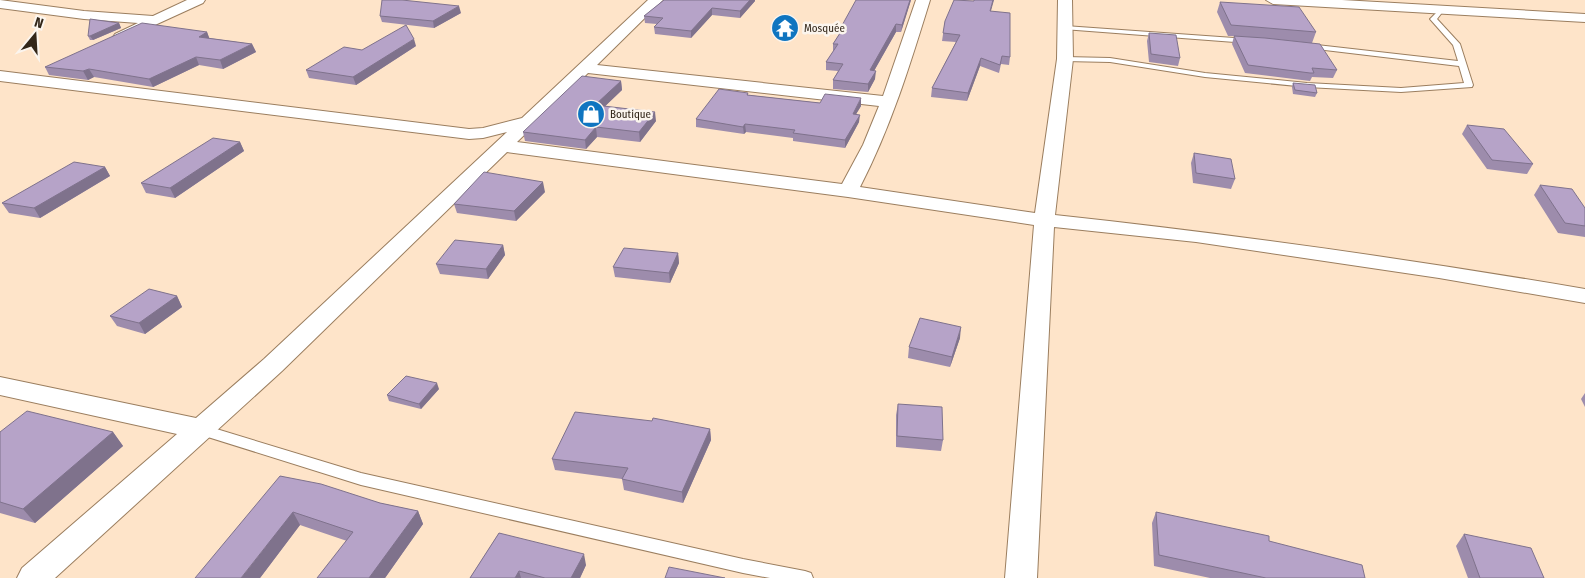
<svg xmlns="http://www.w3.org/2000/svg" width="1585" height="578" font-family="'Fira Sans Condensed',sans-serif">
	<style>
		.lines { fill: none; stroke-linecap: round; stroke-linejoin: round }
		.service-casing { stroke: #9b7e5f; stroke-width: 2 }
		.minor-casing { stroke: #9b7e5f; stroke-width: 2 }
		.service { fill: #fff; fill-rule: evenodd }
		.minor { fill: #fff; fill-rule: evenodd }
		.wall { fill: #9d8cac }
		.shaded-wall { fill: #7f728c }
		.building { fill: #b6a3c8; stroke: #7f728c }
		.labels { text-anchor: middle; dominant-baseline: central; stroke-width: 5; stroke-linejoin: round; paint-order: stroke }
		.far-poi-label { font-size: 11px; fill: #322619; stroke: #fbf5ee; text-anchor: start }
	</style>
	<rect width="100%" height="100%" fill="#fee4c9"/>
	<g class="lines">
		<g class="service-casing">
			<path id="service" d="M1441 8 1444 10 1437 19 1460 44 1473 85 1472 87 1401 92 1307 87 1205 77 1110 62 1065 61 1061 59 1065 57 1110 58 1205 73 1307 83 1401 88 1464 83 1459 66 1308 48 1304 46 1308 44 1458 61 1453 45 1430 19Z
				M1065 26 1248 39 1252 41 1248 43 1063 29V27Z
				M200 424 361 473 743 559 805 571 811 573 813 578H770L743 573 361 485 195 433 193 429 195 425Z"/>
		</g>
		<g class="minor-casing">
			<path id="minor" d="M0 0 84 11 153 16 187 0H205L203 3 120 41 115 40 113 37 115 34 138 23 84 19 0 8Z
				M648 0H663L597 65 883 96 916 0H930C910 65 891 127 860 187L1035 213 1057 59 1058 0H1072L1073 59 1055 215C1232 234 1409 259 1585 289V303L1439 278 1196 242 1054 227 1037 578H1005L1034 225 848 197 507 152 282 371 55 578H17L22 568 177 434 0 395V377L196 418 264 359 507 132 483 138 469 139 0 81V71L469 129 483 128 522 118ZM588 73 879 106 863 145 842 184 517 142Z
				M1266 0H1342L1585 14V22L1273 4Z"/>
		</g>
		<use href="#service" class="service"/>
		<use href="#minor" class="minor"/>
	</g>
	<path class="wall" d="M664 0H755V1L740 18 712 15 691 38 655 34 654 27 657 24 645 23 644 16Z
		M911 0 901 32H896L874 71 875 79 868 92 833 89V80L838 71 826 70V62L833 52V44L840 33V29Z
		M974 1 991 11 1010 57 1009 65 1001 64 999 73 980 66 967 101 931 97 932 88 956 42 942 41 945 21Z
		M1220 2 1316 32 1312 43 1337 70 1333 78 1312 77 1310 81 1245 73 1232 44 1234 36H1228L1217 12Z
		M461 13 434 28 382 22 380 16Z
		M119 23 121 28 93 40H90L88 36Z
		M207 32 209 38 252 44 256 52 223 69 199 65 153 87 94 77 88 80 49 75 45 67Z
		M1149 33 1180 58 1178 66 1149 62 1147 41Z
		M416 46 356 85 309 78 306 70 362 50Z
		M621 81 622 90 605 106 656 121 640 142 597 137 586 149 525 141 523 132Z
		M1293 83 1317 93 1315 97 1293 94 1292 87Z
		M748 93V95L820 103 861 106 856 114 859 122 845 148 793 141V138L746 132 744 134 696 127V119Z
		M1467 125 1533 164 1527 174 1487 169 1462 134Z
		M240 142 244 151 175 198 146 193 141 183Z
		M1194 153 1235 179 1231 189 1193 183 1191 163Z
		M105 167 110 176 40 218 9 213 2 203Z
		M1540 185 1585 208V237L1558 233 1534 195Z
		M545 192 516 221 457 213 454 204Z
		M503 245 505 255 488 279 440 274 436 264Z
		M678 253 679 263 670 283 615 277 613 267Z
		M177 296 182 307 145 334 117 326 110 316Z
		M960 338 950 367 908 358 909 347Z
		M439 389 421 409 389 401 387 395Z
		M1585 393V407L1581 399Z
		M898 404 943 440 941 451 896 447V415Z
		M652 421 710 429 711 440 683 503 624 490 622 479 555 470 552 459Z
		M0 432H113L123 446 35 523 0 513Z
		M280 476 380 503 418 511 423 524 385 578H317L347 541 300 525 260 578Z
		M1156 512 1269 541 1365 578H1210L1154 566 1152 523Z
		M499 533 586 565 580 578H470Z
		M1464 534 1544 578H1468L1456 546Z"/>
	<path class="shaded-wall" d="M750 0H755V1L740 18V11Z
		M910 0H911L901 32 902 25Z
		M993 0H994L989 18 990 11Z
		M459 6 461 13 434 28 433 21Z
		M712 8V15L691 38V31Z
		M119 23 121 28 93 40 90 36Z
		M896 24V32L870 78V70Z
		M207 32 210 40 199 37Z
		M414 39 416 46 356 85 353 77Z
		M252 44 256 52 223 69 220 60Z
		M196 57 199 65 153 87 149 79Z
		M981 58 980 66 967 101 968 93Z
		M89 69 94 77 88 80 83 71Z
		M876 71 875 79 868 92V84Z
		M621 81 622 90 597 114 595 105Z
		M861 98V106L852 121 853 114Z
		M655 112 656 121 640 142 639 132Z
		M860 115 859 122 845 148V140Z
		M745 124 746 132 744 134 743 127Z
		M596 127 597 137 586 149 585 140Z
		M240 142 244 151 175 198 170 188Z
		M105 167 110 176 40 218 34 208Z
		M543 182 545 192 516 221 514 211Z
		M503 245 505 255 488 279 486 269Z
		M678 253 679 263 670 283 669 273Z
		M177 296 182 307 145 334 139 323Z
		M961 327 960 338 950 367 952 357Z
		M437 383 439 389 421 409 419 404Z
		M710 429 711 440 683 503 682 492Z
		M113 432 123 446 35 523 23 509Z
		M418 511 423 524 385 578H369Z
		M293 512 300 525 260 578H241Z
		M584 554 586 565 580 578H571Z
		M519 571 521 578H515Z"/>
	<path class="building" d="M382 0H402L459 6 433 21 380 16Z
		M664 0H750L740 11 712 8 691 31 654 27 663 18 644 16Z
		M856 0H910L902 25 896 24 870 70 876 71 868 84 833 80 843 64 826 62 838 44H833L842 30 840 29Z
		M954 0 974 1V0H993L990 11 1010 13V57L1002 56 1000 65 981 58 968 93 932 88 960 35 943 33 945 21Z
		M1220 2 1299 7 1316 32 1231 25Z
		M90 19 119 23 90 36H88Z
		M142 23 207 32 199 37 252 44 220 60 196 57 149 79 89 69 83 71 45 67Z
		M406 25 414 39 353 77 306 70 344 47 362 50Z
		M1149 33 1176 35 1180 58 1151 54Z
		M1234 36 1265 38 1320 44 1337 70 1312 68 1314 73H1310L1248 65Z
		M582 76 621 81 595 105 655 112 639 132 596 127 585 140 523 132Z
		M1293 83 1315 85 1317 93 1295 90Z
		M719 89 748 93 747 95 820 103 825 94 861 98 853 114 860 115 845 140 793 133 795 130 745 124 743 127 696 119Z
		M1467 125 1504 129 1533 164 1492 160Z
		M213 138 240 142 170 188 141 183Z
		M1194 153 1231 159 1235 179 1196 173Z
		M74 162 105 167 34 208 2 203Z
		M484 172 543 182 514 211 454 204Z
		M1540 185 1572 189 1585 208V226L1565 223Z
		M455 240 503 245 486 269 436 264Z
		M624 248 678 253 669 273 613 267Z
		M149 289 177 296 139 323 110 316Z
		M920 318 961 327 952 357 909 347Z
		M406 376 437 383 419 404 387 395Z
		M898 404 942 407 943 440 897 436Z
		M27 411 113 432 23 509 0 502V432Z
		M575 412 652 421 653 418 710 429 682 492 622 479 628 468 552 459Z
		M280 476 321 484 380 503 418 511 369 578H317L353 532 293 512 241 578H195Z
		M1156 512 1269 536V541L1362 565 1365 578H1266L1159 555Z
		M499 533 584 554 571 578H545L519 571 515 578H470Z
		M1464 534 1531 548 1544 578H1480Z
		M669 567 725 578H665Z"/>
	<defs>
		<g id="temple-disc" transform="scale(1.4375)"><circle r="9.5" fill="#0f75c0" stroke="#fbf5ee"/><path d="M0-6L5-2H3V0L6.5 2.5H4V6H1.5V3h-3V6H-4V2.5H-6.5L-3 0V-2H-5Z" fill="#fff"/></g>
		<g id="shop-disc" transform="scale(1.4375)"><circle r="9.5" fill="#0f75c0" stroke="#fbf5ee"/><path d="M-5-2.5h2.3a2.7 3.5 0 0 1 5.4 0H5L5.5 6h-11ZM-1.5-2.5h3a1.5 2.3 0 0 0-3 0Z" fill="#fff"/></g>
	</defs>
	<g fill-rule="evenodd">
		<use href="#temple-disc" x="785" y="28"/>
		<use href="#shop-disc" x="591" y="114"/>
	</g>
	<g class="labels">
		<g class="far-poi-label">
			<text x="804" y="28">Mosquée</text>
			<text x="610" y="114">Boutique</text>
		</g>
	</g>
	<g transform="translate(35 35) rotate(18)" stroke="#fbf5ee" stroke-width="4" paint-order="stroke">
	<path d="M0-4L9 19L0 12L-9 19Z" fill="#322619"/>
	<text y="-8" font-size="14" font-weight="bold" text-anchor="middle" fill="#322619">N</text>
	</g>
</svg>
